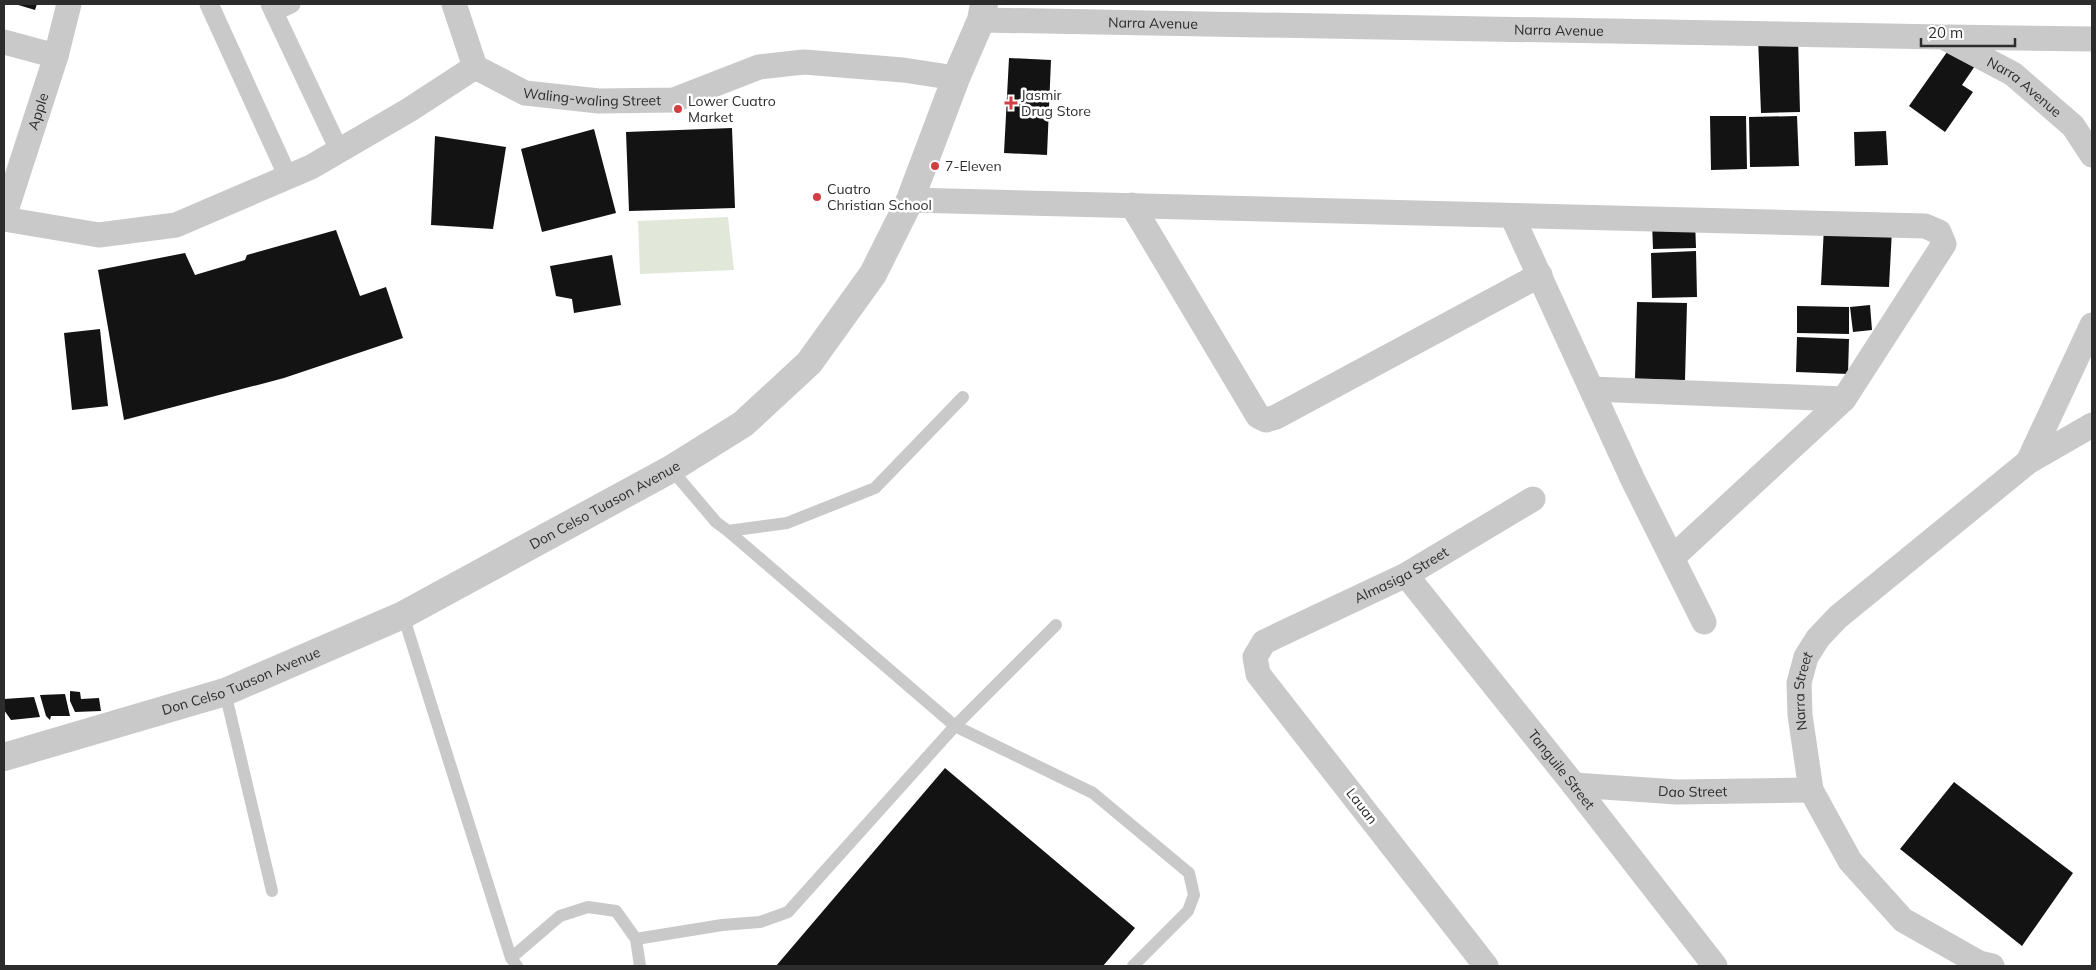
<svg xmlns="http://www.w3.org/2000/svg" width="2096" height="970" font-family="Mulish,sans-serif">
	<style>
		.green { fill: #e1e8da }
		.building { fill: #131313 }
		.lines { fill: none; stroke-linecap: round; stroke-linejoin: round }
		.service { stroke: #c9c9c9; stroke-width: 12 }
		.pedestrian { stroke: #c9c9c9; stroke-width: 19 }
		.minor { stroke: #c9c9c9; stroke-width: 25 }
		.tertiary { stroke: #c9c9c9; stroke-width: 28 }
		.poi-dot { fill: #d23f43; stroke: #fff; stroke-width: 2 }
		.labels { text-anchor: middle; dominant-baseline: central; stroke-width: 5; stroke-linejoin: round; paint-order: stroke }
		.street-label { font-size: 14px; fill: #2c2c2c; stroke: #fff }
		.poi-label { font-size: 14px; fill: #2c2c2c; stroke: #fff; text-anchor: start }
	</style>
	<rect width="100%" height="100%" fill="#fff"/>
	<path class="green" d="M728 217 734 270 640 274 638 221Z"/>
	<path class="building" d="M15 4H37L35 10Z
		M1798 37 1800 112 1761 113 1758 38Z
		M1952 45 1977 63 1962 85 1973 92 1945 132 1909 106Z
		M1009 58 1051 60 1047 155 1004 153Z
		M1710 116H1746L1747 169 1711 170Z
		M1797 116 1799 166 1750 167 1749 117Z
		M732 128 735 208 629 211 626 132Z
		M594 129 616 213 542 232 521 149Z
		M1886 131 1888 165 1855 166 1854 132Z
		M435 136 506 147 493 229 431 225Z
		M1695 220 1696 248 1653 249 1652 222Z
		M1824 227 1892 230 1889 287 1821 285Z
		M336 230 360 296 386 287 403 338 284 378 124 420 98 270 185 253 195 275 245 260 247 255Z
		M1696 251 1697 297 1652 298 1651 253Z
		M612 255 621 305 574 313 572 299 556 296 550 266Z
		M1637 302 1687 303 1685 380 1635 379Z
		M1870 305 1872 330 1853 332 1850 307Z
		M1797 306 1849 307V334L1797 333Z
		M100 329 108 406 72 410 64 333Z
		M1797 337 1849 339 1848 374 1796 372Z
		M70 691 80 692 81 699 99 698 101 711 75 712 70 701Z
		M65 694 70 716H51L50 720 46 716 40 695Z
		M34 697 40 717 11 720 4 710V699Z
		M945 768 1135 928 1103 966H776Z
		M1954 782 2073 873 2022 946 1900 849Z"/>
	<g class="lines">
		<path class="service" d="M671 469 716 522 728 531 787 523 875 488 963 397
			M728 531 955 726 1093 793 1189 873 1194 895 1188 911 1133 966
			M403 615 511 958 517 966
			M225 692 272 891
			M636 939 722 925 760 922 788 912 955 726 1056 625
			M511 958 560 916 588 907 616 911 636 939 640 966"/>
		<path class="pedestrian" d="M209 4 288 177
			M270 4 339 150
			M274 12 291 4"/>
		<g class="minor">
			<path id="s1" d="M454 4 475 67 525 93 599 101 674 100 759 67 804 62 903 70 956 78"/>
			<path id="s2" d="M981 20 1943 37 2013 74 2073 126 2092 155"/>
			<path d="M1948 37 2092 39"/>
			<path d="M4 42 56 56"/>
			<path d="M910 200 1925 226 1939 232 1944 244 1844 399"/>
			<path d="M1132 205 1258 416 1266 420 1276 417 1540 275"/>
			<path d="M1512 216 1633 480 1704 622"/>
			<path id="s3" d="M4 217 56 56 69 4"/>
			<path d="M4 219 99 235 176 225 311 167 409 110 475 67"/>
			<path d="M1592 389 1844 399 1673 557"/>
			<path d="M2028 462 2092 325"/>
			<path id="s4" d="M1406 575 1574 785 1715 966"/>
			<path id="s5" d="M1574 785 1677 792 1811 790"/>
			<path id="s6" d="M1486 966 1258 674 1255 657 1264 642 1406 575 1533 499"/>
			<path id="s7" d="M1992 966 1979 963 1903 920 1850 861 1811 790 1800 715 1799 683 1806 657 1818 638 1838 617 2028 462 2092 425"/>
		</g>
		<path class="tertiary" id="s8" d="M4 757 225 692 403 615 671 469 743 424 809 363 873 274 910 200 956 78 981 20 984 4"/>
	</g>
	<g class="poi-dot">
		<path d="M1008.5 95.5h5v5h5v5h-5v5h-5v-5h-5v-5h5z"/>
		<circle cx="678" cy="109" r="5"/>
		<circle cx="935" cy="166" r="5"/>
		<circle cx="817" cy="197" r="5"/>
	</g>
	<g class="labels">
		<g class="street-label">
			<text stroke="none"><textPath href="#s2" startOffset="172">Narra Avenue</textPath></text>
			<text stroke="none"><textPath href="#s2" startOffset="578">Narra Avenue</textPath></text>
			<text stroke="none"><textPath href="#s2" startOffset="1058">Narra Avenue</textPath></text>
			<text stroke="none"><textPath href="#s1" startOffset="190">Waling-waling Street</textPath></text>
			<text stroke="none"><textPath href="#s3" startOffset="111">Apple</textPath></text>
			<text stroke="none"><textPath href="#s8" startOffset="654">Don Celso Tuason Avenue</textPath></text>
			<text stroke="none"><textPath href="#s6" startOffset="558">Almasiga Street</textPath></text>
			<text stroke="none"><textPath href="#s8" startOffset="249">Don Celso Tuason Avenue</textPath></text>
			<text stroke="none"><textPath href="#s7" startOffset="361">Narra Street</textPath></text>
			<text stroke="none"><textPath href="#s4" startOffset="249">Tanguile Street</textPath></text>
			<text stroke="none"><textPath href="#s5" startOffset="119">Dao Street</textPath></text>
			<text transform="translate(1362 806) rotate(52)">Lauan</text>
		</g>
		<g class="poi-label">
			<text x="1021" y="95">Jasmir<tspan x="1021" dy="16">Drug Store</tspan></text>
			<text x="688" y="101">Lower Cuatro<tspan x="688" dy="16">Market</tspan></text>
			<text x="945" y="166">7-Eleven</text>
			<text x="827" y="189">Cuatro<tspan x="827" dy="16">Christian School</tspan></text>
		</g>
	</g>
	<rect width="2096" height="970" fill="none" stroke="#2c2c2c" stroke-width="10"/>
	<path d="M1921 38v8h94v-8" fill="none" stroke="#2c2c2c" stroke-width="2.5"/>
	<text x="1928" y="38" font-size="15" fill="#2c2c2c" stroke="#ffffff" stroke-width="4" paint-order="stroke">20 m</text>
</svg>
